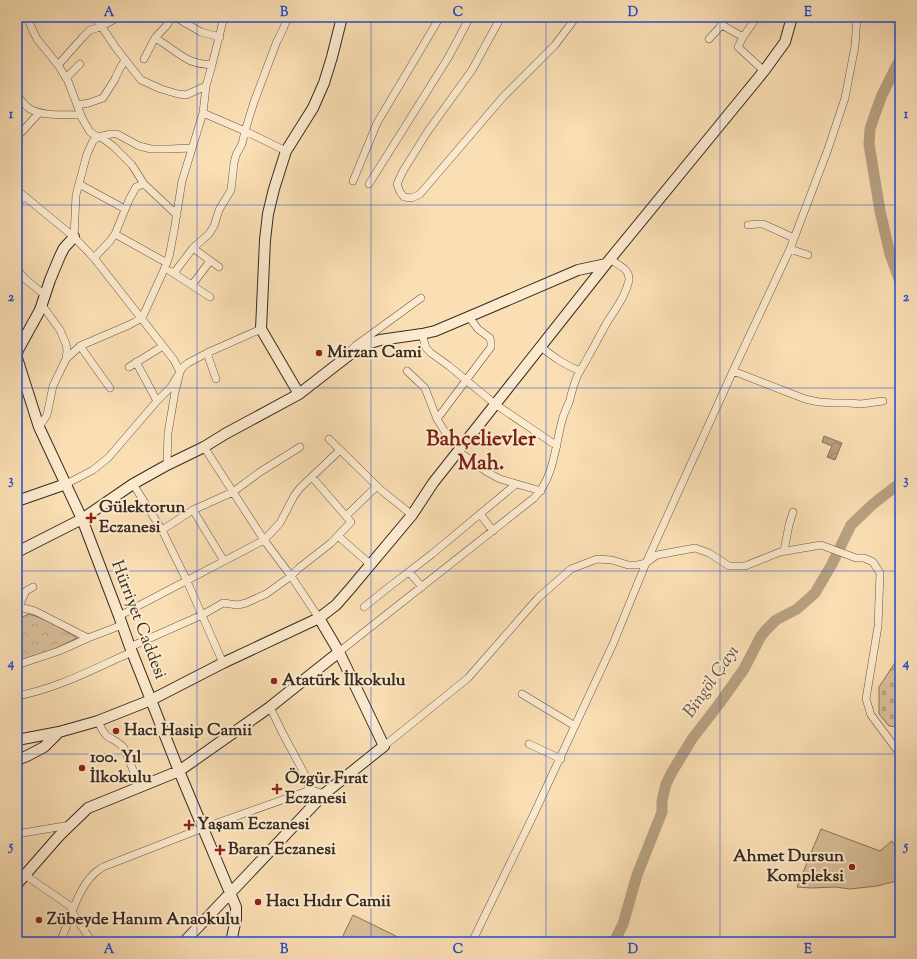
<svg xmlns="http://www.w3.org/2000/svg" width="917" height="959" font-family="'Sorts Mill Goudy',serif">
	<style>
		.cemetery { fill: url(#cemetery-stones); stroke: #88765e }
		.park { fill: url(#park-crowns); stroke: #88765e }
		.pitch { fill: #dac09b; stroke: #88765e }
		.water { fill: url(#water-waves); stroke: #84725c }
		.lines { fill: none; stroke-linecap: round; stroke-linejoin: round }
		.river { stroke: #b8a282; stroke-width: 11 }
		.street-casing { stroke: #685846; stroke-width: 8 }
		.secondary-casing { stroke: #372b22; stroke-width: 12 }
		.street { stroke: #fceace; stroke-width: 7 }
		.secondary { stroke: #fceace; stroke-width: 10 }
		.grid { fill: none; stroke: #1d4ed8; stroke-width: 1; stroke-opacity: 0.55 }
		.poi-dot { fill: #8f2418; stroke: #fceace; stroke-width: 1.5 }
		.labels { text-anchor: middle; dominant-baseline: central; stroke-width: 4; stroke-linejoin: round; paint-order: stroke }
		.poi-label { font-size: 17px; font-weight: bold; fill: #372b22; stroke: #fceace; text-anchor: start }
		.street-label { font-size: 17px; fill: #372b22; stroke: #fceace }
		.water-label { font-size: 18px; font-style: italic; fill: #5e4f3f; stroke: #fceace }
		.district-label { font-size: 21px; font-weight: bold; fill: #7a1f14; stroke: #fceace }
		.neatline { fill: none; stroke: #1d4ed8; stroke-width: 1.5 }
		.grid-label { font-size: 13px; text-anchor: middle; font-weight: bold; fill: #1d4ed8 }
	</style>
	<defs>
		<pattern id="cemetery-stones" width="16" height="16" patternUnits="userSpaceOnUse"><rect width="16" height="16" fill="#dac09b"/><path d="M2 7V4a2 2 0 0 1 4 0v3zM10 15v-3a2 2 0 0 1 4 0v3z" fill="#bca585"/></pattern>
		<pattern id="park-crowns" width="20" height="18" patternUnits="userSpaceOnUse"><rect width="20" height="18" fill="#dac09b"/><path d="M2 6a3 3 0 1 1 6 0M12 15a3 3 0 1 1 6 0" fill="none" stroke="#bca585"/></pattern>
		<pattern id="water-waves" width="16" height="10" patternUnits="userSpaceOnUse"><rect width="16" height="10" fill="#b8a282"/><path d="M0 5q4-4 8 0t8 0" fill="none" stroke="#96846a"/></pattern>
	</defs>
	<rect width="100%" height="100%" fill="#fbdfb4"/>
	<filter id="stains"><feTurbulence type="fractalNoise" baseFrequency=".005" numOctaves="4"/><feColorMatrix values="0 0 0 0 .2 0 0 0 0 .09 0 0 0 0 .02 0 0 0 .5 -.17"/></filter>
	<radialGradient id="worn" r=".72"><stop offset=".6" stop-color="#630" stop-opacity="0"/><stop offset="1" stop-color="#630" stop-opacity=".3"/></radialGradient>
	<path class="cemetery" d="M900 655V726L898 727 889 726 879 714V687Z"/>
	<path class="park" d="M28 614C43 617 63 629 77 638L47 653 17 662V623L21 618Z"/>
	<path class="pitch" d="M821 829 880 851 892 841 900 853V882L897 881 877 886 850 889 835 887 811 888 797 887Z
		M353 915 408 942H340Z"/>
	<path class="water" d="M824 436 842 443 835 460 827 457 832 446 822 442Z"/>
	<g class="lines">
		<path class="river" d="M900 59 882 95 875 114 870 129 869 144 880 211 890 254 900 282
			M614 942 623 924 637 875 662 812V801L666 784 672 772 692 739 719 704 744 669 761 636 766 630 776 620 797 609 815 593 832 564 851 525 873 504 900 483"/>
		<g class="street-casing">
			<path id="street" d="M28 17 31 27 37 39 58 65 68 81 82 118 90 132 96 136 102 138 113 146 132 165 144 184 177 215
				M95 17 116 48 141 80 161 89 178 94 186 95 206 86
				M175 17 201 32 220 37
				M501 17 472 70 428 131 403 171 397 184 400 192 404 197 412 198 420 194 503 97 555 45 576 17
				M757 17 743 37 738 47 764 71
				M722 25 743 37
				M155 38C166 44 176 53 187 59 195 64 204 64 212 65
				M709 39 720 27 724 17
				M144 59 155 38 167 25 172 17
				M58 65 83 37 90 30 101 27 118 17
				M66 78 80 64
				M17 95C21 100 25 106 30 109 44 117 66 114 81 115
				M77 105 89 103 103 98 115 79 119 70 125 60
				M203 113 245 131 286 151
				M17 137 39 113
				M353 181 377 123 440 17
				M79 184 125 209
				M369 184 448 58 470 17
				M17 190 74 237 94 258 174 360 180 372 175 392 168 433 167 465
				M17 203 25 197
				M748 225 757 224H763L794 238
				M115 234 167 263
				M74 237 76 195 87 154 93 141 98 137 111 134H117L139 146 151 149H169L192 148
				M193 248 219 267
				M790 249 808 255
				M94 258 110 241 115 234 129 200 136 187 144 184
				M17 269 25 279 45 295
				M170 271 210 297
				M174 273 193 248 209 234 214 226 219 210 231 190 234 163 236 155 242 144 245 131 254 102 277 41C282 33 284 25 289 17
				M192 285 210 261
				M422 334 426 348 431 353 449 366 495 404 557 446
				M80 346 110 388
				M541 347C555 358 563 364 580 371
				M352 349 355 346 421 298
				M207 353 216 379
				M66 359 80 346 129 325 142 318 163 272 169 257 174 231 182 181 203 113 206 86 212 65 224 17
				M136 362 157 401
				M129 367 163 346
				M407 371 425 388 437 419 447 435 461 447
				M733 371 805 399 819 402 834 403H849L861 404 883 401
				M17 389 26 386
				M437 419 491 347V343L490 338 478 329 469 317
				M39 427 47 415 53 386 66 359 67 351 66 344 60 330 42 305
				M329 439 381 490 412 515
				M204 447 264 540 291 576 319 618
				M458 451 487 472 500 479 541 491
				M66 484 93 470 108 458 157 401 171 387 183 367 188 363 207 353 261 329
				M133 484 162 530 187 581 223 663
				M193 510 224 561
				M480 514 493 531
				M346 516 377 486
				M162 530 193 510 233 492 260 472 300 447
				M338 536 371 565
				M784 551 789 525 793 512
				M409 572 422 587
				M364 607 389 587 432 554 516 484
				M18 608 26 591 33 587
				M17 609 23 608 35 611 88 638
				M119 616 264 540 280 523 294 496 300 488 340 450
				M130 647 202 615 223 603 238 605 246 603 266 594 291 576 299 568 331 543 351 522 312 477
				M339 652 534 498C555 477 555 444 563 417 565 411 568 405 570 400 571 394 573 388 575 382 578 372 585 364 589 355 596 344 601 332 608 321 616 308 626 295 629 280 630 269 618 265 610 259
				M17 665 59 651 88 638 122 625
				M522 694 575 726
				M17 696C57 689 95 668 132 652
				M270 707 282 732 304 773 310 790
				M98 721C100 726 103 732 107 736 113 740 119 742 124 748L140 787
				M529 744 561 759
				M384 746 468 678 538 598 571 569 597 559 612 560 628 565H638L646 563 657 555 695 548 709 553 729 566H745L780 552 821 545 856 558H864L873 562 880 573 878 626 866 699 871 715 900 754
				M17 834 70 825
				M25 875 70 906 72 912 92 942
				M60 942C70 920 79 882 100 869 102 867 105 866 108 865L203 828 310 790 315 791 324 794
				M472 942 533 816 613 644 646 563 733 371 790 249 828 149 845 98 855 46 857 17"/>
		</g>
		<g class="secondary-casing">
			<path id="secondary" d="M17 354 18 350 40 310 50 280 60 256 64 248 74 237
				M17 358 39 427 82 519 119 616 130 647 179 771 236 907V919L231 942
				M299 394 261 329 265 240 268 214 274 189 286 151 313 108 324 83 332 57 342 17
				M17 501 66 484
				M17 552 82 519 133 484 167 465 204 447 225 434 299 394 353 352 367 344 380 340 422 334 435 331 480 312 578 270 606 264
				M17 740 59 732 98 721 151 700 223 663 319 618 336 605 350 589 412 515 433 483 606 264 764 71 785 42 792 17
				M17 760 27 756 44 747 59 732
				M17 884 59 836 88 808 179 771 270 707 339 652
				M184 942 324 794 384 746 339 652 319 618"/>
		</g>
		<use href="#street" class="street"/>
		<use href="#secondary" class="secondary"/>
	</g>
	<path class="grid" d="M197 17V942M371 17V942M546 17V942M720 17V942M17 205H900M17 388H900M17 571H900M17 754H900"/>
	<g class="poi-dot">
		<circle cx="319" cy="353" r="4"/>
		<path d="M89 512h4v4h4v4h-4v4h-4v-4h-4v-4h4z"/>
		<circle cx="274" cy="681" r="4"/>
		<circle cx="116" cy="731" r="4"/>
		<circle cx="82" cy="768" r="4"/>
		<path d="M275 783h4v4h4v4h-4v4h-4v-4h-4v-4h4z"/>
		<path d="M187 819h4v4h4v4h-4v4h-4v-4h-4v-4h4z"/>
		<path d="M218 844h4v4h4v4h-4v4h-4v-4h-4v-4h4z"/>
		<circle cx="852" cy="867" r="4"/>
		<circle cx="258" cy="902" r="4"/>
		<circle cx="39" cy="920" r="4"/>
	</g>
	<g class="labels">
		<g class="poi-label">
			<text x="327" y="353">Mirzan Cami</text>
			<text x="99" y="508">Gülektorun<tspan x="99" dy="20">Eczanesi</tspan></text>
			<text x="282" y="681">Atatürk İlkokulu</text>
			<text x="124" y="731">Hacı Hasip Camii</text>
			<text x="90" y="758">100. Yıl<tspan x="90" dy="20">İlkokulu</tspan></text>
			<text x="285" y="779">Özgür Fırat<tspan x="285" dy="20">Eczanesi</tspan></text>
			<text x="197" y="825">Yaşam Eczanesi</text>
			<text x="228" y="850">Baran Eczanesi</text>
			<text x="844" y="857" text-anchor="end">Ahmet Dursun<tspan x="844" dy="20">Kompleksi</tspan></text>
			<text x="266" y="902">Hacı Hıdır Camii</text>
			<text x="47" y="920">Zübeyde Hanım Anaokulu</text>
		</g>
		<g class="street-label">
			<text transform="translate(138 620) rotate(69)">Hürriyet Caddesi</text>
		</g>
		<g class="water-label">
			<text transform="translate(712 682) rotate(-55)">Bingöl Çayı</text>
		</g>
		<g class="district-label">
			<text x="481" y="440">Bahçelievler<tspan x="481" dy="24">Mah.</tspan></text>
		</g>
	</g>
	<rect width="917" height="959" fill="none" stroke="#fbdfb4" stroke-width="44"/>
	<rect x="22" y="22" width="873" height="915" class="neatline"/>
	<g class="grid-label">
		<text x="109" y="16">A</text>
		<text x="284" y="16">B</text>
		<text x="458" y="16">C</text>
		<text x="633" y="16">D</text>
		<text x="808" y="16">E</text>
		<text x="11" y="118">1</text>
		<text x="906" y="118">1</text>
		<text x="11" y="301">2</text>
		<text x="906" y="301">2</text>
		<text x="11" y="484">3</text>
		<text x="906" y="484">3</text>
		<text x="11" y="667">4</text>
		<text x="906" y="667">4</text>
		<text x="11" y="850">5</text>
		<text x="906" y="850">5</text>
		<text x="109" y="953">A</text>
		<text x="284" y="953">B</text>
		<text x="458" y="953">C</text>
		<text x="633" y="953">D</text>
		<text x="808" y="953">E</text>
	</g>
	<rect width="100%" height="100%" filter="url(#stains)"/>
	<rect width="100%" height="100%" fill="url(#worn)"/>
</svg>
